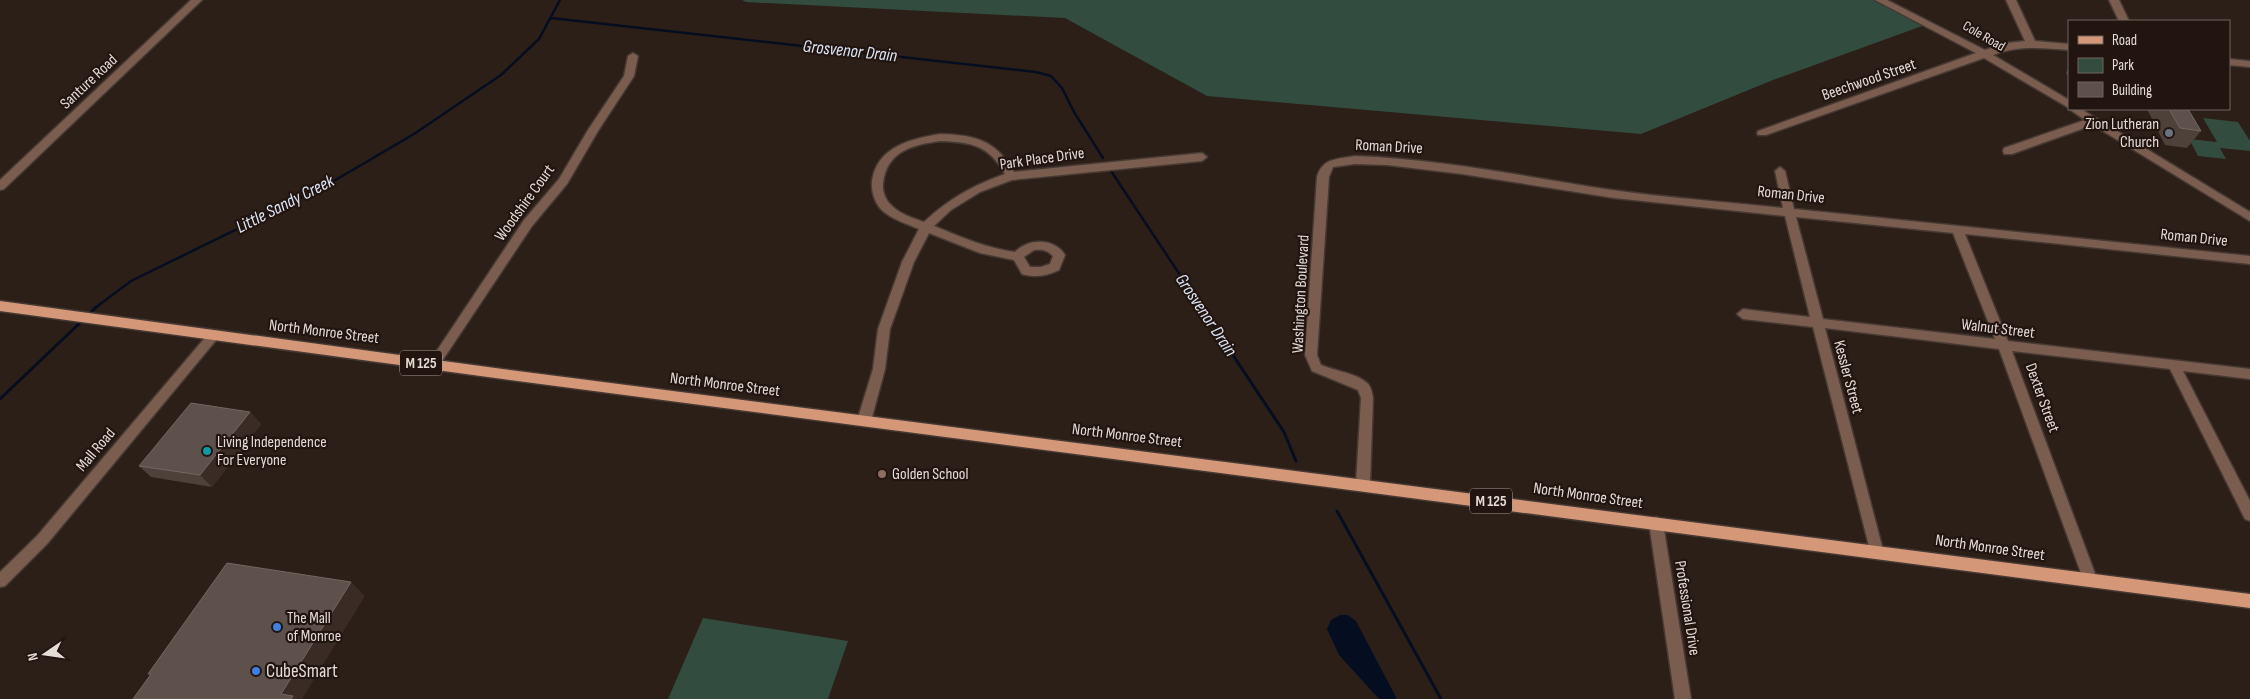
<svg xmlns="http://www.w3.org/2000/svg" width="2250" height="699" font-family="'Sofia Sans Condensed',sans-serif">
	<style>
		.green { fill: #324c3f }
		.water { fill: #050e20 }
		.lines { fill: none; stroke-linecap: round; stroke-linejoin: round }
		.stream-far1 { stroke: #050e20; stroke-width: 2.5 }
		.stream { stroke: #050e20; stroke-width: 3 }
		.minor-casing { stroke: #463933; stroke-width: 3 }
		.major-casing { stroke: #463933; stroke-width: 3 }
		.minor { fill: #7a5d4e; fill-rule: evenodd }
		.major { fill: #d49778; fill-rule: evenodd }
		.wall { fill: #4e413a }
		.shaded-wall { fill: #3a2c25 }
		.building { fill: #5e514b; stroke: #736761 }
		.worship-dot { fill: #6b7280; stroke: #22150f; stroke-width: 2 }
		.culture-dot { fill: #0f9aa8; stroke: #22150f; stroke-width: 2 }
		.education-dot { fill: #8d6e63; stroke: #22150f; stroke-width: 2 }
		.shop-dot { fill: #3f7fe0; stroke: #22150f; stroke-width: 2 }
		.labels { text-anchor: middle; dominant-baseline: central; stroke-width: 4.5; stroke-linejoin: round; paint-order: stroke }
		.far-street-label { font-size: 14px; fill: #e4dbd7; stroke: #22150f }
		.shield { fill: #22150f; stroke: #aaa09b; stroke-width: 1 }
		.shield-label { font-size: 15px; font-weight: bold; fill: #e4dbd7 }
		.street-label { font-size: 16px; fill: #e4dbd7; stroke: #22150f }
		.poi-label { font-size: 16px; fill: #e4dbd7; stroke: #22150f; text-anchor: start }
		.water-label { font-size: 18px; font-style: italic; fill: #d9e4f7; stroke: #22150f }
		.near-poi-label { font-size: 19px; fill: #e4dbd7; stroke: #22150f; text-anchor: start }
	</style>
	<rect width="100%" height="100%" fill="#2c1f18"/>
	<path class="green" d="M742 0H1873L1925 25 1773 80 1641 134 1207 96 1065 18 746 2Z
		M2203 118 2238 122 2250 141V151L2220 148 2226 159 2198 156 2189 139 2217 142Z
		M703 618 848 641 828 699H668Z"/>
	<path class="water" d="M1340 615H1348L1356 621 1397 699H1379L1339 655 1327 629 1331 620Z"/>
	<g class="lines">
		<path class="stream-far1" d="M551 18 1036 72 1051 76 1062 88 1074 112 1103 158
			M1111 171 1202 308
			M95 308 131 281 327 185 414 134 501 75 539 39 560 0"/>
		<path class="stream" d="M1201 307 1284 432 1296 461
			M87 316 96 307
			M0 399 83 320
			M1337 511 1441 699"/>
		<g class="minor-casing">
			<path id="minor" d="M191 0H202L4 189 0 190V180Z
				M1875 0H1887L1985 50 2007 43 2025 41 2006 0H2016L2035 41 2069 44V50C2042 48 2018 45 1993 55L2069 100V108L1984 58 1766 135H1758L1757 133 1758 131 1976 53Z
				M2109 0H2119L2129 21H2119Z
				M633 53 638 56 634 76 598 131 567 184 532 226 438 367H430L428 364 524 220 559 179 588 130 624 76 628 56Z
				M2229 59 2250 61V67L2229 65Z
				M2069 109H2081L2250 212V221L2093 125 2012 154H2004L2003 151 2004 148 2085 120Z
				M940 134C975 135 996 140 1014 172L1202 153 1207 157 1202 161 1012 180 980 192 951 210 934 226C961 237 986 248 1015 252 1029 238 1054 238 1065 255L1059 270C1047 276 1035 278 1022 274L1014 260 980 253 929 233 914 262 890 329 885 369 871 421 869 425H859L857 421 873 369 878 329 902 262 919 229C907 224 894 220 884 212 875 205 871 192 872 181 877 147 910 139 940 134ZM940 141C971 142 989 145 1005 174 972 186 950 198 924 222 913 218 899 214 890 204 885 199 882 190 883 183 887 151 912 145 940 141ZM1034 250C1042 249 1047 250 1053 256L1050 264 1041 267H1030L1024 257Z
				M1355 156C1441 159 1527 177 1612 190 1668 198 1726 202 1783 208L1775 171 1780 167 1785 171 1794 209 2250 256V264L1965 234 2008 341 2250 369V379L2183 371 2250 501V521L2245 519 2170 369 2012 351 2097 579 2095 584 2090 585 2085 584 1999 349 1825 328 1883 550 1881 554 1876 556 1871 554 1813 327 1743 319 1737 314 1743 309 1810 317 1785 216 1614 198 1462 174 1387 165 1355 164 1333 167 1329 177 1317 355 1321 365C1335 371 1356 373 1367 383 1371 386 1372 393 1373 398L1370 484 1368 488 1363 490 1358 488 1356 484 1361 398 1358 390 1312 371 1305 355 1317 177C1322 158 1338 159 1355 156ZM1796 217 1953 233 1995 339 1823 319Z
				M213 331 219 336 217 339 47 544 5 586 0 587V572L37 536 209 333Z
				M1656 517 1661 519 1663 523 1691 699H1675L1649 523 1651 519Z"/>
		</g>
		<g class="major-casing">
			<path id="major" d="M0 301 510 370 2250 594V608L510 380 0 311Z"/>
		</g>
		<use href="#minor" class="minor"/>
		<use href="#major" class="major"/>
	</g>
	<path class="wall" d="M2069 67V77L2066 73Z
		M2147 109H2190L2189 110 2201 131 2187 148 2165 145Z
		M250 412 261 424 212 487 151 477 139 466Z"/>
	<path class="shaded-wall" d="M250 412 261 424 212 487 200 475Z
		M351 582 365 596 302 699H286L281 694Z"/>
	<path class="building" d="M2169 109H2188L2201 131 2180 128Z
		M191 403 250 412 200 475 139 466Z
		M227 563 351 582 281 694 293 696 291 699H133L151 674H148Z"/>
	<circle class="worship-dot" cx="2169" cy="133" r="5"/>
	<circle class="culture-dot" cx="207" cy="451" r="5"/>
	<circle class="education-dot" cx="882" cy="474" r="5"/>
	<g class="shop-dot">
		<circle cx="277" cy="627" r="5"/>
		<circle cx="256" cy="671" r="5"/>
	</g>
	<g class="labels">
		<g class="far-street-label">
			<text transform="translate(1984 36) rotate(30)">Cole Road</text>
		</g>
		<g class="shield">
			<rect x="400" y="350.5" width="42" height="25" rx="4"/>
			<rect x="1470" y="488.5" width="42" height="25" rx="4"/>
		</g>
		<g class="shield-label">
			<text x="421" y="363">M 125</text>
			<text x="1491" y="501">M 125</text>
		</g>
		<g class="street-label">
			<text transform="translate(1869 80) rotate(-19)">Beechwood Street</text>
			<text transform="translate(89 82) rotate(-43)">Santure Road</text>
			<text transform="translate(1389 147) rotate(3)">Roman Drive</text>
			<text transform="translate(1042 159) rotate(-8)">Park Place Drive</text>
			<text transform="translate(1791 195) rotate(6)">Roman Drive</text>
			<text transform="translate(525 203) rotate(-54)">Woodshire Court</text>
			<text transform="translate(2194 238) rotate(6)">Roman Drive</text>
			<text transform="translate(1301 294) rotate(-87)">Washington Boulevard</text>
			<text transform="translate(1998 329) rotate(7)">Walnut Street</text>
			<text transform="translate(324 332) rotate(7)">North Monroe Street</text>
			<text transform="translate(1848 377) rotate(75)">Kessler Street</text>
			<text transform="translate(725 385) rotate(7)">North Monroe Street</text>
			<text transform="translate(2042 398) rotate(70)">Dexter Street</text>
			<text transform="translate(1127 436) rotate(7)">North Monroe Street</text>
			<text transform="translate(96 450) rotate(-50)">Mall Road</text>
			<text transform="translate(1588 496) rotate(8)">North Monroe Street</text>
			<text transform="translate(1990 548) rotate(8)">North Monroe Street</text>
			<text transform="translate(1687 608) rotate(81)">Professional Drive</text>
		</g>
		<g class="poi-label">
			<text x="2159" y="124" text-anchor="end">Zion Lutheran<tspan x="2159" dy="18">Church</tspan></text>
			<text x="217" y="442">Living Independence<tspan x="217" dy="18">For Everyone</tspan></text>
			<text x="892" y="474">Golden School</text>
			<text x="287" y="618">The Mall<tspan x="287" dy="18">of Monroe</tspan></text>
		</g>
		<g class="water-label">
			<text transform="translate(850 51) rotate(6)">Grosvenor Drain</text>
			<text transform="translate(285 204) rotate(-27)">Little Sandy Creek</text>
			<text transform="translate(1206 315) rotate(56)">Grosvenor Drain</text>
		</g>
		<g class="near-poi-label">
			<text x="266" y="671">CubeSmart</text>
		</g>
	</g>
	<rect x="2068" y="20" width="162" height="90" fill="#22150f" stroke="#70645f"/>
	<rect x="2078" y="36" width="25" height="8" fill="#d49778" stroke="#70645f"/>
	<text x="2112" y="45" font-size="15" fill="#e4dbd7">Road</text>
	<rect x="2078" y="58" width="25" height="15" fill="#324c3f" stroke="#70645f"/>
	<text x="2112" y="70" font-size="15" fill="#e4dbd7">Park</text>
	<rect x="2078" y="82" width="25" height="15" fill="#5e514b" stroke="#70645f"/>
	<text x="2112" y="95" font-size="15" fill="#e4dbd7">Building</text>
	<g transform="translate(45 654) rotate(257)" stroke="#22150f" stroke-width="4" paint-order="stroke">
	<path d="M0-4L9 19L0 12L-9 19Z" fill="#e4dbd7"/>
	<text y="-8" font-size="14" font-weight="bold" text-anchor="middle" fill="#e4dbd7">N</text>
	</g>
</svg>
